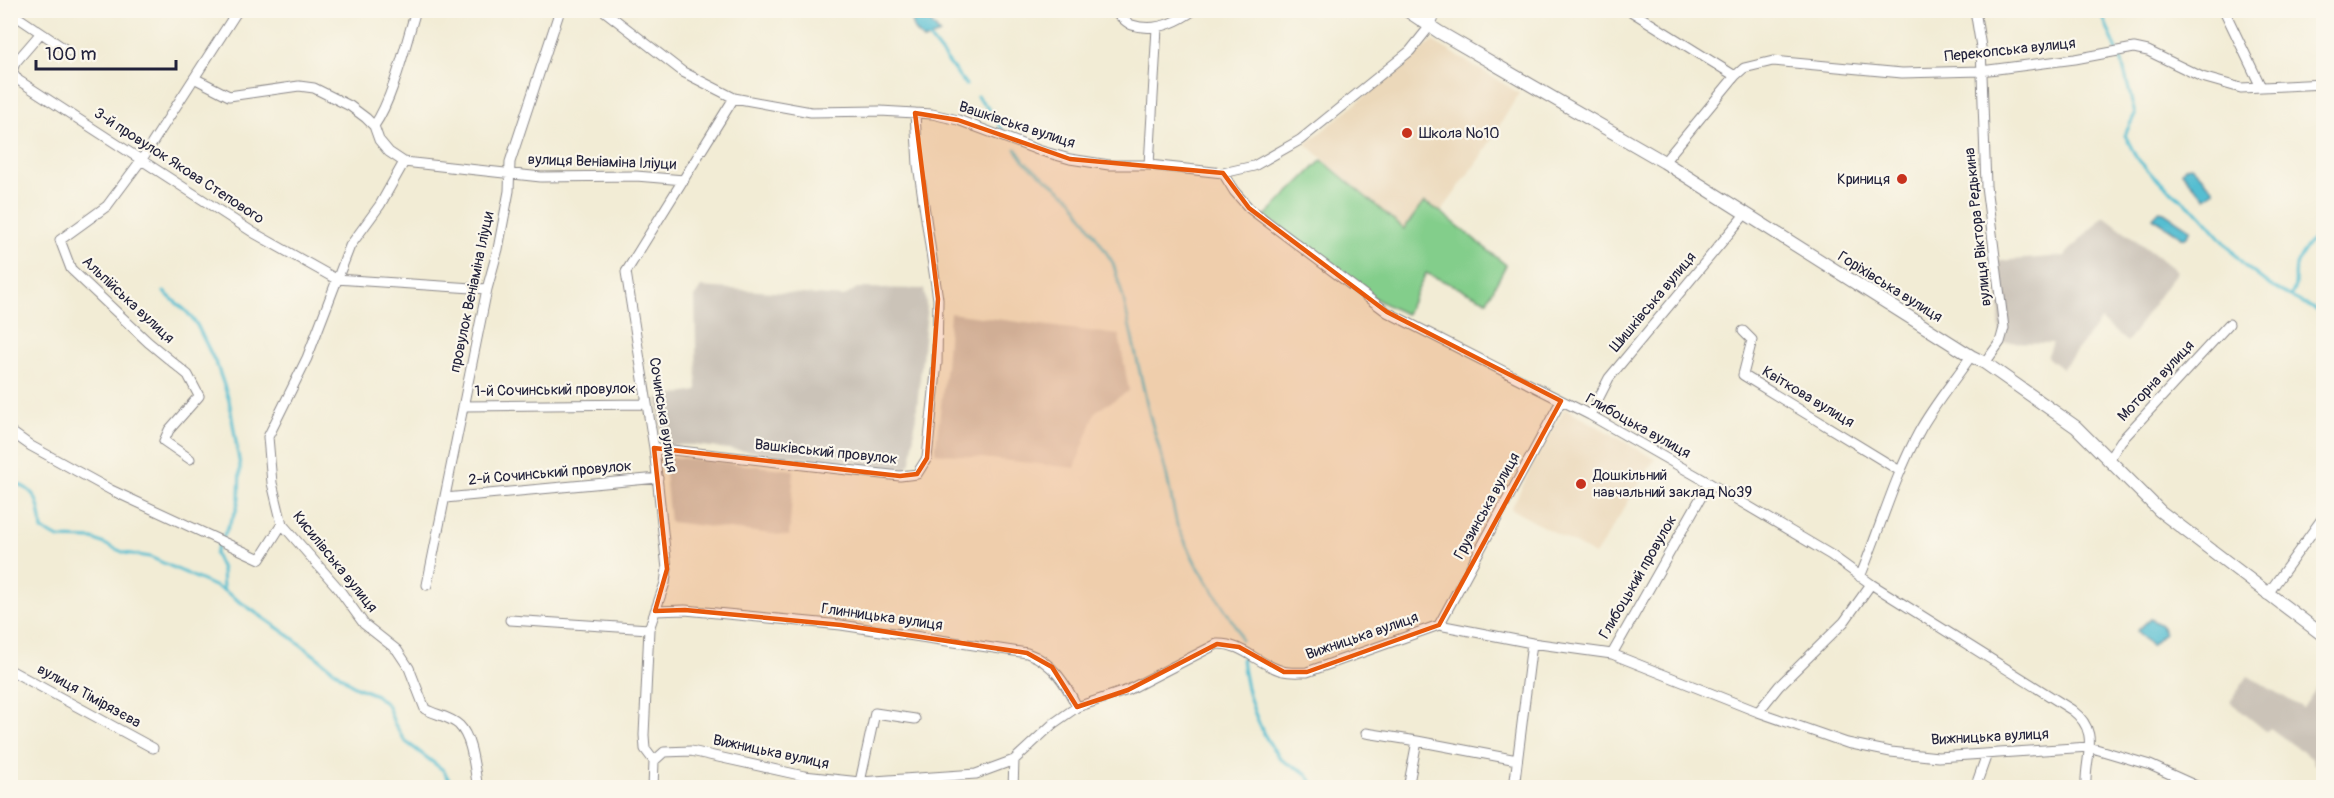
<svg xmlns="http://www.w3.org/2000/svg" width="2334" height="798" font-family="Pangolin,sans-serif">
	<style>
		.built { fill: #ebd8ba }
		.industrial { fill: #cbc3b8 }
		.green { fill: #83ce8b; stroke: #527863; stroke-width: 1.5 }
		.water { fill: #55bed1; stroke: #3c7086; stroke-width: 1.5 }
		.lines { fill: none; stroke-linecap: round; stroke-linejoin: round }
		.stream { stroke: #55bed1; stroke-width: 3 }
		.minor-casing { stroke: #8a8788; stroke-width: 11 }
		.tertiary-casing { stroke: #8a8788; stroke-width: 14 }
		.minor { stroke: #fff; stroke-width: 9 }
		.tertiary { stroke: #fff; stroke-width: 12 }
		.marked { fill: #e8590c; fill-opacity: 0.2; stroke: #e8590c; stroke-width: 4.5; stroke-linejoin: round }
		.poi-dot { fill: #c8321e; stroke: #fbf7ec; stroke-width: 2 }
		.labels { text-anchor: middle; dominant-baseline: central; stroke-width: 4.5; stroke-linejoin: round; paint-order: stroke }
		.street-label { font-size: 15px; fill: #22223b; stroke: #fbf7ec }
		.poi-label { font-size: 15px; fill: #22223b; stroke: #fbf7ec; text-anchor: start }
	</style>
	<rect width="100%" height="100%" fill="#fbf7ec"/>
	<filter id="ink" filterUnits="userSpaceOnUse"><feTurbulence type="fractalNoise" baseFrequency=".0167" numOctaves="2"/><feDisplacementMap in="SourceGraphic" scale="12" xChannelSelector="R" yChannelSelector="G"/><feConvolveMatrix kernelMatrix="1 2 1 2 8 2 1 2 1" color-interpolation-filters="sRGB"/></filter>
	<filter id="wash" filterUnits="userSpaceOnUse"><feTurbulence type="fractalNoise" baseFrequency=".008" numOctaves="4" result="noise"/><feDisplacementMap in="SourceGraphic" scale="24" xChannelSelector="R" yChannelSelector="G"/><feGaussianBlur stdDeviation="1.35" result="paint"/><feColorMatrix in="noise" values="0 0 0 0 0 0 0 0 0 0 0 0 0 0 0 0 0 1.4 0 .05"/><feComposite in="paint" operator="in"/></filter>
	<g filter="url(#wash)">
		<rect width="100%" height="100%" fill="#f2ecd5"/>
		<path class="built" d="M1433 41 1519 93 1482 155 1441 212 1424 202 1404 229 1306 144Z
			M1565 408 1655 459 1595 555 1511 509 1538 454Z"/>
		<path class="industrial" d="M2104 216 2177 271 2127 342 2101 320 2062 369 2047 357 2053 343 2000 342 1998 261 2064 256Z
			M701 287 844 297 857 288 924 289 927 312 911 462 905 469 693 445H663L657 398 697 391 695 296Z
			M950 313 1119 335 1129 391 1096 411 1075 468 935 453 946 365Z
			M663 456 794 470 789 536 670 522Z
			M2248 676 2303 708 2323 678V769L2313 763 2314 760 2270 728 2267 732 2230 702Z"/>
		<path class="green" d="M1322 160 1404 229 1424 202 1441 212 1506 265 1487 301 1426 273 1406 314C1354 292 1310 250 1265 216Z"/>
		<path class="water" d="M910 11H922L940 34 923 40 914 29Z
			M2191 166 2214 189V191L2205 198 2182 172 2185 167Z
			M2159 211 2164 212 2191 230 2185 238 2182 237 2153 218Z
			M2150 619 2161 625 2164 633 2151 646 2137 631Z"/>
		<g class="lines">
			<path class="stream" d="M2100 10 2122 62 2135 114 2125 135 2136 157 2155 178 2201 215 2246 267 2272 287 2324 314
				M928 36 966 85
				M977 96 988 108 1003 131
				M1016 149 1025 162 1072 199 1113 263 1123 297 1149 413 1166 472 1177 525 1195 562 1238 630 1241 640
				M164 292 187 312 197 325 218 368 229 400 240 466 239 498 236 511 222 539
				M2290 297C2300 282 2292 276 2297 263 2303 250 2314 237 2324 227
				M10 482C38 488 40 505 42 530L59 538 93 539 125 553 150 557 223 590 291 637 354 686 376 695 388 706 394 723 405 741 443 770 454 788
				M219 544 215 554 222 569 223 590
				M1242 658C1245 691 1258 732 1280 758 1291 770 1305 763 1314 788"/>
		</g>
	</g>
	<g filter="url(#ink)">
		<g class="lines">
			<g class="minor-casing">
				<path id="minor" d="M603 10 683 72 734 98 811 112 880 111 932 114 958 120 1038 150 1070 159 1109 165H1149L1223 173 1254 166 1300 140 1410 51 1430 26 1437 10
					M1114 10C1119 15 1126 23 1132 25 1154 32 1176 23 1194 10
					M1629 10 1735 76
					M1975 10 1981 47 1986 186 2004 328 2000 342 1985 363
					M2224 10 2261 87
					M10 12 68 51
					M12 71 15 63 40 34
					M10 72 12 71 18 80 254 233 336 279 487 289
					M194 78 229 96 299 86 314 88 350 106 366 118 374 126 379 140 389 152 404 162 541 177 636 176 684 180
					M374 126C393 99 406 43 416 10
					M404 162 380 205 350 246 307 358 268 437 272 483 282 524 338 588 364 624 397 650 409 668 425 709C436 715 449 716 459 725 473 739 474 769 478 788
					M1664 162 1735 76 1744 68 1773 61 1902 73 1981 71 2075 59 2134 48 2148 51 2202 77 2241 88 2324 84
					M1149 165 1157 28
					M1223 173 1234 191 1249 208 1387 312 1590 415 1709 483 1831 555 1871 584 2072 710C2102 733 2084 756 2086 788
					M1743 331 1752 340 1743 375 1900 471
					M463 406 647 404
					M1590 415 1609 378 1746 213
					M10 431 31 446 111 490 260 559 282 524
					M654 448 900 476 917 474 927 458 937 363 938 299 918 165 915 113
					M190 459 164 441 169 430 199 396 188 375 148 342 71 269 60 240 107 206 142 159 238 10
					M2108 461 2121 441 2229 324
					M445 498 658 478
					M1860 577C1880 529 1894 478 1919 432 1933 406 1954 381 1971 356
					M427 585 487 289 498 249 509 191 510 162 560 10
					M2267 595 2324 516
					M655 611 685 610 841 625 1027 653C1053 662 1066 684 1077 707
					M510 620 649 629
					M1439 625 1561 401
					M1612 654 1709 483
					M10 670 153 748
					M1758 712 1779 686 1844 622 1871 584
					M1366 733 1417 741
					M654 761 645 749 644 735 649 629 665 583 667 569 654 448 626 272 734 98
					M860 782 875 713 915 719
					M10 786 16 788
					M653 788 654 761 664 752 691 751 804 776 860 782 976 774 1014 760 1054 723 1077 707 1128 690 1217 644C1243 643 1258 665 1283 671 1290 673 1299 672 1307 672L1439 625 1532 643 1612 654 1758 712 1847 743 1891 752 1938 757 2089 747 2150 765 2201 788
					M1013 788 1014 760
					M1408 788 1417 741 1517 760
					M1514 788 1532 643
					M1975 788 1987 754"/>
			</g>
			<g class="tertiary-casing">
				<path id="tertiary" d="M1406 10 1439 32 1664 162 1971 356 1985 363 2076 427 2160 511 2324 636"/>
			</g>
			<use href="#minor" class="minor"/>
			<use href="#tertiary" class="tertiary"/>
		</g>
	</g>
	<path class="marked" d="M915 113 958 120 1070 159 1223 173 1249 208 1387 312 1561 401 1439 625 1307 672H1284L1239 647 1217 644 1128 690 1077 707 1052 667 1027 653 841 625 685 610 655 611 667 569 654 448 900 476 917 474 927 458 938 299Z"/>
	<g class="poi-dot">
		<circle cx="1407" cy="133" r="6"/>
		<circle cx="1902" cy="179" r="6"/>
		<circle cx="1581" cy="484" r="6"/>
	</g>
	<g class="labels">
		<g class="street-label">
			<text transform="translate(2010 50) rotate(-6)">Перекопська вулиця</text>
			<text transform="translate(1017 125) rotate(18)">Вашківська вулиця</text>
			<text transform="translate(602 162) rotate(2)">вулиця Веніаміна Іліуци</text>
			<text transform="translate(179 166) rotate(33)">3-й провулок Якова Степового</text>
			<text transform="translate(1978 227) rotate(-96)">вулиця Віктора Редькина</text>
			<text transform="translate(1890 287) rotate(32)">Горіхівська вулиця</text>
			<text transform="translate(472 292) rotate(-78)">провулок Веніаміна Іліуци</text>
			<text transform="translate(128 300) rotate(43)">Альпійська вулиця</text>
			<text transform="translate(1653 302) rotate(-50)">Шишківська вулиця</text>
			<text transform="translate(2156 381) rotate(-47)">Моторна вулиця</text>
			<text transform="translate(555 390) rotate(-1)">1-й Сочинський провулок</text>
			<text transform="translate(1808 397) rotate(31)">Квіткова вулиця</text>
			<text transform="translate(663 415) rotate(81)">Сочинська вулиця</text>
			<text transform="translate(1638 426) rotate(29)">Глибоцька вулиця</text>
			<text transform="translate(826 452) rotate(6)">Вашківський провулок</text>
			<text transform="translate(550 473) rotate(-5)">2-й Сочинський провулок</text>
			<text transform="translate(1487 506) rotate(-61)">Грузинська вулиця</text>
			<text transform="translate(335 562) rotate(51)">Кисилівська вулиця</text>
			<text transform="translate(1638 577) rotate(-60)">Глибоцький провулок</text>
			<text transform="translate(882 617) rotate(8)">Глинницька вулиця</text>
			<text transform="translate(1362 636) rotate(-19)">Вижницька вулиця</text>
			<text transform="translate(89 696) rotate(29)">вулиця Тімірязєва</text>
			<text transform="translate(1990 737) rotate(-3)">Вижницька вулиця</text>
			<text transform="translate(771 752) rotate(12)">Вижницька вулиця</text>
		</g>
		<g class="poi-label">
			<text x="1419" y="133">Школа №10</text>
			<text x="1890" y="179" text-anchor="end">Криниця</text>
			<text x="1593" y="475">Дошкільний<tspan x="1593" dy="17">навчальний заклад №39</tspan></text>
		</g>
	</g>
	<rect width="2334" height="798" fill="none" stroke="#fbf7ec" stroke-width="36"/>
	<path d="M36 60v9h140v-9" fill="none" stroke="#22223b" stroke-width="3"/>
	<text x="45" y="60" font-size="18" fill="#22223b" stroke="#fbf7ec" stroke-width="4.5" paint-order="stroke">100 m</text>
</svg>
